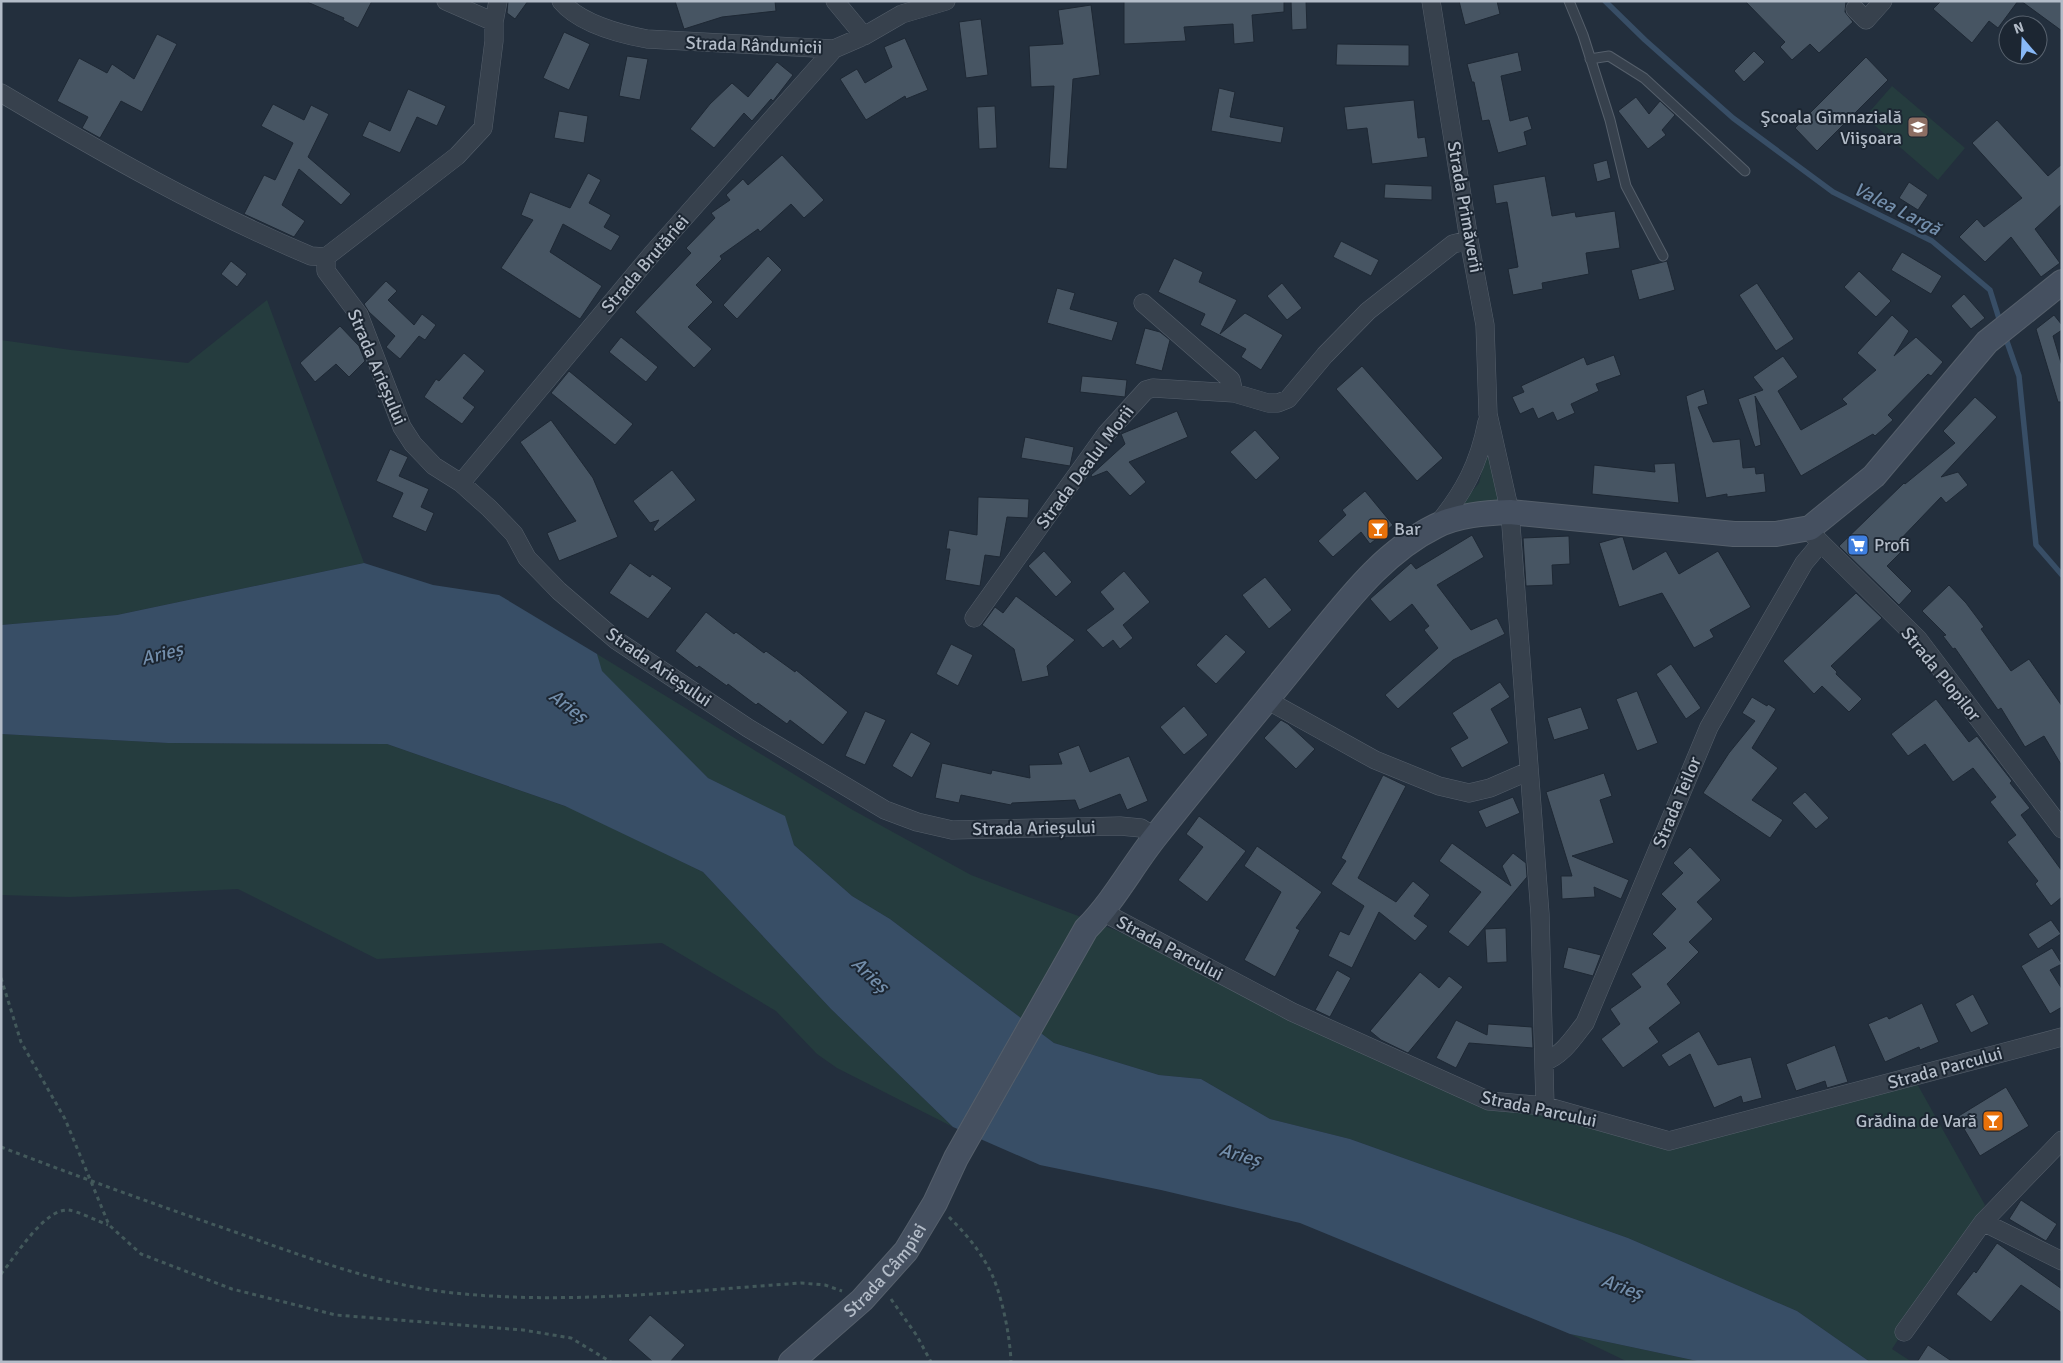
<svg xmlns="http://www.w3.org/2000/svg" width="2063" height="1363" font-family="Signika,sans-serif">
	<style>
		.green { fill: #253c3e }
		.water { fill: #384e66 }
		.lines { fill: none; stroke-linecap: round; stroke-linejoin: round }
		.stream { stroke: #384e66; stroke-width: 5.5 }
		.building { fill: #475563; stroke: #1e2834 }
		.service-casing { stroke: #555f6b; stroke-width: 11 }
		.minor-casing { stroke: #555f6b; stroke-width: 19 }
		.secondary-casing { stroke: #555f6b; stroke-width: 26 }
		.path { stroke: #43595b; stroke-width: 3; stroke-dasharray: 4 4; stroke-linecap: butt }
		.service { stroke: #37414d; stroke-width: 9 }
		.minor { stroke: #37414d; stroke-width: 18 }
		.secondary { stroke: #455060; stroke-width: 24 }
		.labels { text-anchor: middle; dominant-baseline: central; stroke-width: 4; stroke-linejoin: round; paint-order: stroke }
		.street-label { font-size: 18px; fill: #b3bcc8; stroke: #1c2632 }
		.poi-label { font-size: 18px; fill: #b3bcc8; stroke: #1c2632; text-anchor: end }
		.water-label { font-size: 19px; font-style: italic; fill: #738eab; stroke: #1c2632 }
	</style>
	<rect width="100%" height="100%" fill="#232f3d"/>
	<path class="green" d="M1892 86 1965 148 1938 180 1865 117Z
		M267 300 364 563 117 615 1 625V340L71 350 188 363Z
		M1488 445 1503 502 1457 510 1479 483Z
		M597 654 851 809 971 875 1115 930 1484 1096 1667 1137 1911 1073 1985 1205 1892 1349 1912 1362H1870L1797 1311 1628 1238 1350 1139 1270 1119 1201 1079 1159 1075 1054 1043 890 919 852 896 794 845 784 816 708 778 601 671Z
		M1 734 168 743 387 744 573 809 703 872 831 1009 953 1127 837 1068 817 1054 776 1011 662 943 377 959 238 889 70 897 1 895Z
		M1570 1334 1702 1362H1628Z"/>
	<path class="water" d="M364 563 433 585 499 595 597 654 602 671 708 778 785 816 794 845 852 896 890 919 1054 1043 1159 1075 1201 1079 1270 1119 1350 1139 1628 1238 1797 1311 1870 1362H1702L1570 1334 1300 1223 1161 1190 1040 1165 953 1127 831 1009 703 872 565 806 387 744 168 743 1 734V625L117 615Z"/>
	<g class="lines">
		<path class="stream" d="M1605 1 1645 40 1733 118 1833 192 1932 241 1990 290 2001 325
			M2005 336 2019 376 2036 545 2062 575"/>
	</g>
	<path class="building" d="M305 1H372L358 28 343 20 344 18Z
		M508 1H528L515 19 507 13Z
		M675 1H775L776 11 722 17 684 29Z
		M1124 1H1284V12L1252 15 1254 42 1234 44 1233 24 1184 27 1186 41 1124 44Z
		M1291 1H1306L1307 29 1292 30Z
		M1459 1H1497L1500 14 1465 25Z
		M1745 1H1846L1845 12 1853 22 1819 53 1810 44 1792 60 1780 47 1785 42Z
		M1941 1H2018L1998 28 1989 21 1972 43 1933 9Z
		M2021 1H2062V31Z
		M1091 5 1100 75 1073 79 1067 169 1049 168 1054 86 1031 87 1029 46 1063 44 1058 10Z
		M981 19 988 75 966 78 959 22Z
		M564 32 590 44 569 90 543 78Z
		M157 34 177 44 142 112 121 101 100 138 82 128 88 117 57 101 79 58 107 73 112 64 134 79Z
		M905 38 928 90 906 99 905 96 866 120 840 79 857 69 865 83 892 67 884 47Z
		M1337 44 1409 45V66L1336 65Z
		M1754 51 1765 62 1744 82 1734 71Z
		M1518 52 1522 71 1501 76 1510 121 1528 116 1532 129 1524 132 1527 145 1498 153 1489 120 1482 121 1474 82H1472L1467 64Z
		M627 56 648 59 640 100 619 96Z
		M1866 57 1888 80 1817 151 1795 128Z
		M777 62 793 75 773 101 771 99 752 121 744 113 714 148 690 129 710 104 732 83 748 97Z
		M1219 88 1235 92 1230 117 1284 127 1281 143 1211 131Z
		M408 89 446 106 437 126 417 117 400 153 362 136 369 121 390 131Z
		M1636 97 1649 114 1660 101 1675 115 1662 130 1666 135 1648 149 1618 111Z
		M1414 100 1418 138 1425 137 1428 157 1372 164 1367 128 1347 130 1344 107Z
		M273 104 304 120 311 105 329 114 308 157 351 194 341 205 299 169 282 205 305 221 294 237 244 214 264 175 275 180 293 143 261 126Z
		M995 106 997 148 979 149 977 107Z
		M559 111 588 116 584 143 554 138Z
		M1997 120 2048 176 2062 164V204L2035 229 2060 263 2041 277 2011 237 1985 262 1959 237 1977 219 1984 227 2022 198 1972 143Z
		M782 155 824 200 804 218 791 204 760 232 758 229 720 256 722 259 696 285 713 302 688 327 712 349 694 368 635 312 691 253 686 248 715 218 711 213 730 200 726 195 743 179 748 185Z
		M1607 160 1611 178 1597 182 1593 164Z
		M588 173 601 180 589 203 611 215 604 227 620 236 611 251 563 224 550 252 602 286 580 319 501 268 533 220 521 215 530 192 570 208Z
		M1545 176 1552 216 1575 212 1576 217 1615 211 1620 248 1586 253 1589 274 1542 283 1543 289 1513 295 1508 269 1518 267 1507 202 1496 204 1493 185Z
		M1909 182 1928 195 1918 210 1899 198Z
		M1385 184 1432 186V200L1384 198Z
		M1341 241 1379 260 1371 276 1333 257Z
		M1902 252 1942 276 1931 294 1891 270Z
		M768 256 782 270 737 319 723 305Z
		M1174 258 1203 272 1199 282 1237 300 1220 334 1245 313 1283 335 1261 370 1241 357 1246 349 1200 325 1205 314 1158 292Z
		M231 261 247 274 237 287 221 274Z
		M1667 261 1675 290 1639 300 1631 270Z
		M1859 271 1891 301 1876 317 1844 287Z
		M386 281 397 291 388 300 414 325 422 314 436 325 425 340 419 336 400 359 386 347 395 336 369 312 364 304Z
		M1282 283 1302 308 1287 320 1267 296Z
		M1757 283 1794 339 1776 351 1739 295Z
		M1057 288 1075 293 1070 309 1118 322 1112 341 1047 323Z
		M1964 294 1985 318 1971 329 1951 306Z
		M1892 315 1909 331 1894 356 1916 337 1943 362 1931 376 1928 374 1888 415 1893 420 1875 436 1873 434 1801 476 1755 396 1761 445 1755 447 1738 399 1763 390 1753 377 1783 356 1798 377 1778 391 1801 430 1847 404 1842 399 1876 370 1857 353Z
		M2054 315 2062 325V330L2053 336 2062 366V402H2058L2036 329Z
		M340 326 359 346 365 361 349 377 336 364 315 382 300 363Z
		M1145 328 1160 332 1170 340 1162 371 1135 364Z
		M621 337 658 367 646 382 609 352Z
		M464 353 485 371 463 398 475 407 462 424 424 397 436 379 439 381Z
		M1614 355 1621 375 1596 384 1599 391 1571 404 1575 413 1557 421 1553 412 1538 419 1533 408 1520 414 1512 397 1524 392 1521 386 1584 357 1587 365Z
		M1362 366 1443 458 1417 481 1336 389Z
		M569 371 633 424 615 445 551 393Z
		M1082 376 1127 380 1125 397 1080 392Z
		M1704 389 1708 404 1698 407 1713 442 1740 439 1743 468 1755 467 1756 474 1764 473 1766 492 1727 497V494L1706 498 1686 396Z
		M1975 397 1997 417 1941 477 1958 472 1968 485 1946 503 1941 497 1895 545 1902 551 1887 566 1912 591 1899 605 1839 546 1904 483 1905 484 1955 443 1943 431Z
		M1177 411 1188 437 1129 462 1146 482 1130 496 1107 471 1092 477 1091 475 1125 444 1121 434Z
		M551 420 593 478 618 537 559 561 547 533 576 521 520 442Z
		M1255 430 1280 458 1256 480 1230 452Z
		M1025 437 1074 447 1070 466 1021 458Z
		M390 449 408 457 399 476 429 489 421 507 434 513 426 532 392 517 403 493 376 481Z
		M1675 463 1679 503 1592 494 1594 465 1655 472 1654 464Z
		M672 470 696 500 655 532 653 529 659 520 650 523 633 501Z
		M1365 491 1393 525 1370 544 1361 532 1333 557 1318 541 1346 515 1342 510Z
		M978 497 1029 499 1028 518 1007 517 1000 557 985 555 980 586 945 580 950 549H946L949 530 977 535Z
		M1472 535 1484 557 1437 585 1471 630 1497 618 1505 634 1453 660 1398 709 1385 695 1438 648 1424 630 1429 626 1412 604 1390 622 1370 599 1411 563 1416 569Z
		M1569 536 1570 564 1552 565 1553 585 1526 586 1523 538Z
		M1620 537H1623L1633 570 1666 551 1679 574 1718 551 1751 607 1710 630 1714 637 1694 648 1662 593 1619 607 1599 543Z
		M1044 551 1072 582 1056 597 1028 566Z
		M630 563 650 577 652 574 672 588 648 619 609 593Z
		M1124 571 1150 602 1123 625 1133 638 1120 649 1113 640 1103 648 1086 630 1114 609 1100 592Z
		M1265 577 1292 610 1269 629 1242 595Z
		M1949 585 1966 603 1984 627 1981 629 2011 671 2029 659 2062 706V766L2044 736 2025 747 2001 708 1998 710 1955 648 1953 649 1943 636 1946 635 1922 611Z
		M1856 593 1882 618 1831 666 1837 672 1836 674 1862 699 1849 712 1822 686 1814 694 1783 661Z
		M1016 596 1075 640 1047 666 1049 676 1022 682 1014 649 982 625 995 607 1003 613Z
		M706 612 734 634 736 632 764 653 766 651 795 672 796 670 848 712 823 745 790 720 787 724 758 703 756 705 728 684 727 686 699 666 697 668 675 651Z
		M1226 634 1246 652 1216 684 1196 665Z
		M951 644 973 655 958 686 936 674Z
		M1671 664 1701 708 1686 719 1656 674Z
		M1500 682 1510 697 1491 709 1509 743 1462 768 1450 748 1468 738 1452 713Z
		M1637 691 1658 743 1637 751 1616 699Z
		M1752 697 1767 706 1768 704 1776 709 1752 748 1778 768 1752 800 1783 820 1770 838 1703 793 1729 753 1755 721 1742 713Z
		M1936 699 1969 742 1977 736 2012 781 2010 783 2030 808 2021 815 2062 871V897L2051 906 2035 884 2038 881 2007 842 2016 835 1990 802 1996 797 1973 768 1953 782 1925 744 1908 756 1891 734Z
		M1184 706 1208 735 1184 755 1160 727Z
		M1581 707 1589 729 1554 740 1547 718Z
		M865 711 886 720 865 765 845 756Z
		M1281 720 1288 724 1315 749 1296 769 1264 738Z
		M911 732 931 743 912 778 892 766Z
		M1079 745 1090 772 1129 756 1148 801 1127 810 1120 794 1079 810 1075 800 1012 803 1011 805 961 795 959 803 935 798 942 763 991 774 992 770 1030 778 1029 765 1062 764 1058 753Z
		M1604 773 1612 796 1600 800 1614 843 1572 856 1629 880 1621 899 1594 887 1595 897 1562 899 1561 876H1572L1546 792Z
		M1383 775 1406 786 1358 878 1396 902 1413 881 1430 895 1414 916 1428 926 1415 941 1379 912 1352 968 1328 956 1340 931 1349 935 1364 906 1331 884 1346 861 1341 858Z
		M1805 792 1829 818 1816 829 1792 803Z
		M1513 797 1520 813 1486 828 1478 811Z
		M1199 816 1246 851 1207 902 1178 880 1203 847 1186 834Z
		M1452 843 1511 886 1502 866 1513 853 1526 863 1527 877 1468 947 1448 932 1481 892 1439 861Z
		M1257 846 1322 892 1296 928 1300 930 1275 977 1244 960 1281 892 1244 866Z
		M1690 847 1721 880 1697 902 1713 919 1689 942 1699 952 1667 984 1681 1003 1649 1028 1659 1042 1623 1068 1601 1039 1620 1024 1610 1009 1641 987 1631 974 1666 948 1652 934 1676 909 1661 894 1683 873 1673 863Z
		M2051 920 2061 934 2038 949 2028 934Z
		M1506 928 1507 962 1487 963 1485 929Z
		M1568 947 1601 955 1593 976 1563 968Z
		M2052 948 2062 964 2050 970 2062 989V1007L2050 1014 2021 966Z
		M1337 970 1351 978 1330 1017 1315 1010Z
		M1420 972 1439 988 1449 976 1463 987 1408 1053 1381 1040 1370 1031Z
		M1973 994 1989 1024 1971 1033 1955 1004Z
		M1922 1003 1939 1042 1920 1050 1919 1047 1885 1062 1868 1024 1887 1016 1889 1019Z
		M1456 1020 1487 1035 1488 1024 1532 1027 1533 1048 1469 1043 1456 1068 1436 1058Z
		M1699 1031 1718 1065 1751 1057 1762 1098 1743 1103 1741 1096 1714 1108 1690 1054 1669 1067 1661 1055Z
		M1835 1045 1848 1082 1827 1088 1825 1081 1796 1091 1786 1064Z
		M2006 1087 2029 1126 1980 1156 1957 1117Z
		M2021 1200 2057 1224 2046 1241 2009 1219Z
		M1997 1243 2062 1289V1313L2021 1285 1991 1322 1956 1294 1974 1271 1976 1273Z
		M650 1315 685 1345 670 1362H653L628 1340Z
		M1928 1345 1953 1362H1917Z"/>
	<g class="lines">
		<g class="service-casing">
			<path id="service" d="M1569 1 1583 35 1610 120 1626 186 1663 256
				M1590 59 1609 56 1644 78 1745 171"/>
		</g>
		<g class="minor-casing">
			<path id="minor" d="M446 1 494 22
				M561 1C579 23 620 34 647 39L834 49 864 36 902 14 946 1
				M835 1 864 36
				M1431 1 1469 240 1485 325 1488 414 1510 512 1540 914 1545 1106
				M1855 9 1866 20 1883 1
				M1 93C102 153 204 211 311 256L326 257
				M326 257V271L359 315 402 427 413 444 434 466 461 483 489 508 514 534 527 558 559 591 616 640 748 728 885 810 917 822 952 830 1120 826 1141 828 1155 837
				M326 257 457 156 483 128 494 41V22L498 1
				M1143 303 1231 380 1234 393
				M461 483 652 254 834 49
				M1437 525C1464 492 1479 464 1487 422
				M1814 536 1918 639 2062 829
				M974 618 1106 434 1146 390 1153 388 1234 393 1268 403H1278L1288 399 1325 355 1368 311 1453 244 1469 240
				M1267 700 1375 760 1439 786 1469 793 1490 788 1529 771
				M1103 912 1292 1012 1489 1101 1545 1106 1669 1141 2062 1037
				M1544 1062C1563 1055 1573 1038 1585 1023L1709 727 1804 563 1820 544
				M1983 1222 2062 1261
				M1904 1332 1983 1222 2062 1140"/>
		</g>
		<g class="secondary-casing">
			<g id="secondary">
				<path id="s1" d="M791 1362 862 1300 906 1251 935 1203 956 1158 1086 929C1114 901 1132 866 1156 836 1207 771 1260 709 1311 645 1347 601 1383 552 1436 526 1458 515 1485 513 1510 512L1734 534H1776L1810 528 1874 476 1987 342 2062 282"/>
			</g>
		</g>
		<path class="path" d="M1 978 21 1042 65 1119 109 1225 141 1254 232 1289 336 1315 523 1330 571 1338 611 1362
			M1 1147C79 1177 157 1205 235 1232 306 1257 378 1285 454 1293 569 1305 685 1291 801 1283L825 1285 842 1291
			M949 1217C964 1232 977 1247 987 1265 1001 1288 1010 1335 1011 1362
			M1 1274C15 1257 44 1209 68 1210 78 1211 97 1221 108 1225
			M891 1299 917 1336 931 1362"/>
		<use href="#service" class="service"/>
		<use href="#minor" class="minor"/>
		<use href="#secondary" class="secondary"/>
	</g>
	<defs>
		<g id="school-square" transform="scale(1.125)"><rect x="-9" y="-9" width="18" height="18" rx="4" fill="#8d6e63" stroke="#1c2632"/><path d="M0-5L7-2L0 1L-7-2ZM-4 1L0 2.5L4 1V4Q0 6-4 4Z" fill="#fff"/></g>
		<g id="bar-square" transform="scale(1.125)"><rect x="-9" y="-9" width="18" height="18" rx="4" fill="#e8710a" stroke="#1c2632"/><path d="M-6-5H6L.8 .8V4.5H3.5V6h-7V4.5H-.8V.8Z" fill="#fff"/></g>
		<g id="supermarket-square" transform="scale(1.125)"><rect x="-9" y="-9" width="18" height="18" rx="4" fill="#3f7fe0" stroke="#1c2632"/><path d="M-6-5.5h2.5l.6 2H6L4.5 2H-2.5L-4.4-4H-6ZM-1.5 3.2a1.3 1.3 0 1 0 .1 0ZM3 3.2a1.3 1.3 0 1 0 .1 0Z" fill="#fff"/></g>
	</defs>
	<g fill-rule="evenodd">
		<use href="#school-square" x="1918" y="127"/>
		<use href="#bar-square" x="1378" y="529"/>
		<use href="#supermarket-square" x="1858" y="545"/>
		<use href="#bar-square" x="1993" y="1121"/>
	</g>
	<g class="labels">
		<g class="street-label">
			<text transform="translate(754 45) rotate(2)">Strada Rândunicii</text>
			<text transform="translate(1465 207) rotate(80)">Strada Primăverii</text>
			<text transform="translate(645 264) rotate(-49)">Strada Brutăriei</text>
			<text transform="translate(377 367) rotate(67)">Strada Arieșului</text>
			<text transform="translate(1085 467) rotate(-53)">Strada Dealul Morii</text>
			<text transform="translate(659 667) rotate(35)">Strada Arieșului</text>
			<text transform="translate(1941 674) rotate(51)">Strada Plopilor</text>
			<text transform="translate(1677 802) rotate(-67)">Strada Teilor</text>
			<text transform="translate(1034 828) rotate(-1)">Strada Arieșului</text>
			<text transform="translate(1170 948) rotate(28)">Strada Parcului</text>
			<text transform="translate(1945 1068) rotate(-15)">Strada Parcului</text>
			<text transform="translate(1539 1109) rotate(12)">Strada Parcului</text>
			<text stroke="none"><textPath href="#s1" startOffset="132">Strada Câmpiei</textPath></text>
		</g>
		<g class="poi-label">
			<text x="1902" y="117">Şcoala Gimnazială<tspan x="1902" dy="21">Viişoara</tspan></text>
			<text x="1394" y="529" text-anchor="start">Bar</text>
			<text x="1874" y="545" text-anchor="start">Profi</text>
			<text x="1977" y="1121">Grădina de Vară</text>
		</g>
		<g class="water-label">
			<text transform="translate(1897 209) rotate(27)">Valea Largă</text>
			<text transform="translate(162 654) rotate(-14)">Arieș</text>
			<text transform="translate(568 706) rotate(37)">Arieș</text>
			<text transform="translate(870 975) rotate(43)">Arieș</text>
			<text transform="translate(1240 1155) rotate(16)">Arieș</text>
			<text transform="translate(1622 1287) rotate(20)">Arieș</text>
		</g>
	</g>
	<rect width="2063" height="1363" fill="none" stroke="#b3bcc8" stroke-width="5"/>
	<g transform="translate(2023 40) rotate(341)"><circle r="24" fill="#1c2632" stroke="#58626e"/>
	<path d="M0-4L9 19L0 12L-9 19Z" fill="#88b9f8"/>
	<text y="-8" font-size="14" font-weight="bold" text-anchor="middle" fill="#b3bcc8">N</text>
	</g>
</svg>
